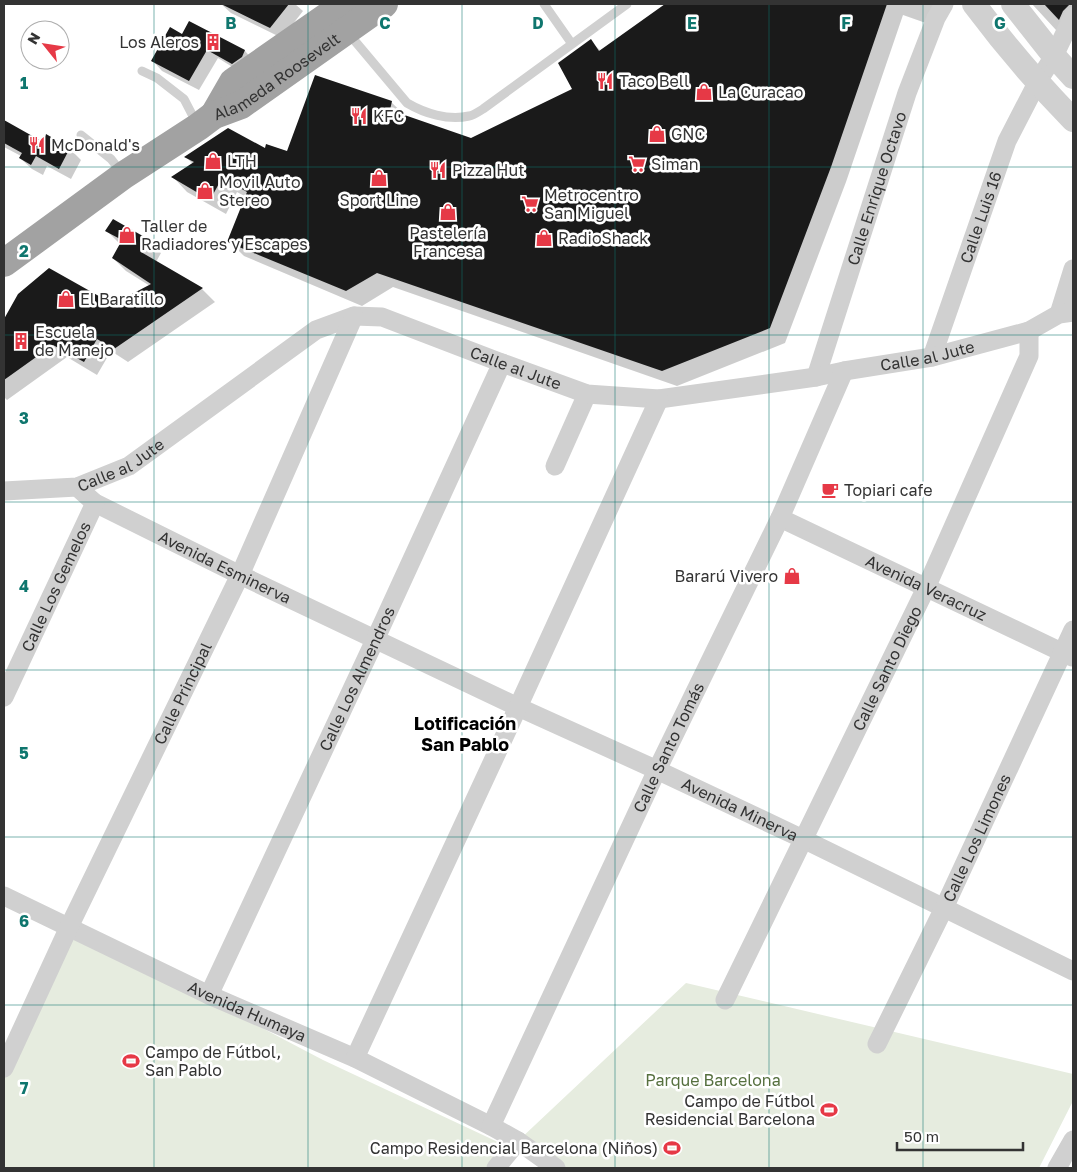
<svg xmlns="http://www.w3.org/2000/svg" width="1077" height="1172" font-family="'Golos Text',sans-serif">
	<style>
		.green { fill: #e6ecdf }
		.shadow { fill: #0003 }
		.building { fill: #1a1a1a }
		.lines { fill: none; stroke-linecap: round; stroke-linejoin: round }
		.service { stroke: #d0d0d0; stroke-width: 9 }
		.minor { stroke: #d0d0d0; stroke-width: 19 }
		.tertiary { stroke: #d0d0d0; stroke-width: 24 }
		.trunk { stroke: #a2a2a2; stroke-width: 28 }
		.grid { fill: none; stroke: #0f766e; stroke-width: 1; stroke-opacity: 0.55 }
		.labels { text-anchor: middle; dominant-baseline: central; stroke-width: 5; stroke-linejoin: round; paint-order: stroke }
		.poi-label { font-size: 16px; fill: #333; stroke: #fff; text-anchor: start }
		.street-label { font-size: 16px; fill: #333; stroke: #fff }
		.park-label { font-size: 16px; fill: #56703f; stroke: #fff }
		.neighbourhood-label { font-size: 18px; font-weight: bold; fill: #000; stroke: #fff }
		.grid-label { font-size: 16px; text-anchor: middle; font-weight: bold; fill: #0f766e; stroke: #fff; stroke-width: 5; stroke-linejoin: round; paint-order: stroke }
	</style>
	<rect width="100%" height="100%" fill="#fff"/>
	<path class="green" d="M69 927 323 1060 500 1143 494 1150 506 1156 496 1168H4V1068Z
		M686 983 1073 1074V1101L1039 1168H559L518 1141Z"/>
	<path class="shadow" d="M221 4H295L303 11 282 38 231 13Z
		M667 4H948L940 28 903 15 846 182 785 343 677 386 393 287 362 306 244 256 229 241 246 197 237 192 226 214 187 192 173 177 193 164 186 157 265 150 287 152 391 102 407 117 471 140 574 89 590 41 601 51Z
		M1032 4H1073V33L1056 30Z
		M190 22 245 51 254 61 242 73 218 58 199 90 162 71 153 61 182 36Z
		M4 122 43 143 47 136 70 149 81 160 71 179 47 166 43 175 32 169 20 158 21 156 4 147Z
		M107 231 147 240 161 253 156 262 202 289 215 302 128 362 111 351 97 375 67 357 7 400 4 397V317L6 318 113 305 150 286 126 271 113 258 120 244Z"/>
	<path class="building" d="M221 4H289L270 28Z
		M665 4H887L831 167 770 328 662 371 377 273 346 291 227 242 247 192 222 178 210 200 171 177 194 162 184 157 228 128 265 148 266 144 287 151 315 75 392 101 390 110 471 138 572 89 558 63 591 39 599 51Z
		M1044 4H1070L1063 11 1059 20Z
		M189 21 245 50 242 57 232 64 207 50 189 81 151 61 170 27 182 34Z
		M4 120 43 142 46 134 70 148 59 169 36 156 31 165 19 158 22 153 4 143Z
		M113 219 148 239 141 252 203 288 114 349 97 339 84 362 53 345 4 380V319L18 294 49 268 113 304 151 284 112 258 122 240 105 231Z"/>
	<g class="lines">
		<path class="service" d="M544 4 572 44
			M349 34 407 103C424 113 448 121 469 116 474 115 478 112 483 109L627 4
			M142 71 157 78 184 99 197 124
			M81 135 111 159 122 173"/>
		<g class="minor">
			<path d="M1059 314 1073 269"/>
			<path id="s1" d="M932 357 1007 141 1038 81 1054 56 1073 16"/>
			<path id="s2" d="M816 377 907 93 936 18 944 4"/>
			<path d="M555 466 587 394"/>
			<path id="s3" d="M77 487 95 503 240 575 518 707 657 770 803 839 1073 971"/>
			<path id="s4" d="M4 491 77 487 129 466 316 330 354 316 382 317 502 363 587 394 659 399 816 377 844 371 932 357 1029 331 1059 314 1073 312"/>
			<path id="s5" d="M780 518 1072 657"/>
			<path id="s6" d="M4 697 95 503"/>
			<path id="s7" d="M4 896 209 995 355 1058 491 1126 518 1141 556 1168"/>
			<path id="s8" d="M209 995 375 640 502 363"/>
			<path id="s9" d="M725 1000 926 588 1029 356V331"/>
			<path id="s10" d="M877 1044 944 908 1073 630"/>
			<path d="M355 1058 518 707 659 399"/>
			<path id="s11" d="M4 1068 69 927 240 575 354 316"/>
			<path id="s12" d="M491 1126 657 770 780 518 844 371"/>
			<path d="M496 1168 518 1141"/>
			<path d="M1057 1168 1073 1140"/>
		</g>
		<path class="tertiary" d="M974 4C1004 44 1038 84 1073 120
			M1013 4 1054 56 1073 77"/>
		<g class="trunk">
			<path d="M214 115 233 82 345 4"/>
			<path id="s13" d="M4 263 124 175 198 127 214 115 241 105 384 4"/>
		</g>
	</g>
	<path class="grid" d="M154 4V1168M308 4V1168M462 4V1168M615 4V1168M769 4V1168M923 4V1168M4 167H1073M4 335H1073M4 502H1073M4 670H1073M4 837H1073M4 1005H1073"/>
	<defs>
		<g id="building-bare" transform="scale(1.35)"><path d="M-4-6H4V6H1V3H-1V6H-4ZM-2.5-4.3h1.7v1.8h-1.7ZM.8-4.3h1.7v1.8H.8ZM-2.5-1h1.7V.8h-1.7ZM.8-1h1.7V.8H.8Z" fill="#e63946" stroke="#fff" stroke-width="2.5" paint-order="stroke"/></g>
		<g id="restaurant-bare" transform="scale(1.35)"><path d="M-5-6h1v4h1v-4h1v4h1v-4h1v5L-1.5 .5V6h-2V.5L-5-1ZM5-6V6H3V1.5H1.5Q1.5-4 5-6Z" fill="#e63946" stroke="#fff" stroke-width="2.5" paint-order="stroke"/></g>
		<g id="shop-bare" transform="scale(1.35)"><path d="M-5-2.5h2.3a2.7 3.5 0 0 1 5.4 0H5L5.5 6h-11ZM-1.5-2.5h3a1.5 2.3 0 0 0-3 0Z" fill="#e63946" stroke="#fff" stroke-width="2.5" paint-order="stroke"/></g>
		<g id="supermarket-bare" transform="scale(1.35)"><path d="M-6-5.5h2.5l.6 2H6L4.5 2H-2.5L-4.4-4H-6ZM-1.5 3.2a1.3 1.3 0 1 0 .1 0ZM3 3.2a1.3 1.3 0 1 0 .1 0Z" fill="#e63946" stroke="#fff" stroke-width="2.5" paint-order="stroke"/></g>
		<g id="cafe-bare" transform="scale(1.35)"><path d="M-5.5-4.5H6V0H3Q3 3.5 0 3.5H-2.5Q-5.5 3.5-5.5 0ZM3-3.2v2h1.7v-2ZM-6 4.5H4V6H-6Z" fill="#e63946" stroke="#fff" stroke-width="2.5" paint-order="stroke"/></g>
		<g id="stadium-bare" transform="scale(1.35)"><path d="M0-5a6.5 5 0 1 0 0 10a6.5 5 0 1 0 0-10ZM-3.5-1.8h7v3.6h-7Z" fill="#e63946" stroke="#fff" stroke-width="2.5" paint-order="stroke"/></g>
	</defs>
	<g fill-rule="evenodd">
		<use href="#building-bare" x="213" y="42"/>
		<use href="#restaurant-bare" x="605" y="81"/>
		<use href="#shop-bare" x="704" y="92"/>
		<use href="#restaurant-bare" x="359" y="116"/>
		<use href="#shop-bare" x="657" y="134"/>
		<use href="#restaurant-bare" x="37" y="145"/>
		<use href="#shop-bare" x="213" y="161"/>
		<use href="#supermarket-bare" x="637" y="164"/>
		<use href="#restaurant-bare" x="438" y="170"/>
		<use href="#shop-bare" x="379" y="178"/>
		<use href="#shop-bare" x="205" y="191"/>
		<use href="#supermarket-bare" x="530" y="204"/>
		<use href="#shop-bare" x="448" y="212"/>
		<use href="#shop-bare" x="127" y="235"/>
		<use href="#shop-bare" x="544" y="238"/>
		<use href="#shop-bare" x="66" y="299"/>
		<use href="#building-bare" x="21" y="341"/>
		<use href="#cafe-bare" x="830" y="490"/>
		<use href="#shop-bare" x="792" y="576"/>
		<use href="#stadium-bare" x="131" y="1061"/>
		<use href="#stadium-bare" x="829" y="1110"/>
		<use href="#stadium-bare" x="672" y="1148"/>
	</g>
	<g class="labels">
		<g class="poi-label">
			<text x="199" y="42" text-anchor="end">Los Aleros</text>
			<text x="619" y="81">Taco Bell</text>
			<text x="718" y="92">La Curacao</text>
			<text x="373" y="116">KFC</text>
			<text x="671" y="134">GNC</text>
			<text x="51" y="145">McDonald's</text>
			<text x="227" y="161">LTH</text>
			<text x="651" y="164">Siman</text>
			<text x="452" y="170">Pizza Hut</text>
			<text x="219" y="182">Movil Auto<tspan x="219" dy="18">Stereo</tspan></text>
			<text x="544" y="195">Metrocentro<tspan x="544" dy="18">San Miguel</tspan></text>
			<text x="379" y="200" text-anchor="middle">Sport Line</text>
			<text x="141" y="226">Taller de<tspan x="141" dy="18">Radiadores y Escapes</tspan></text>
			<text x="448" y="233" text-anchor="middle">Pastelería<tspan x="448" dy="18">Francesa</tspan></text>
			<text x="558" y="238">RadioShack</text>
			<text x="80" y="299">El Baratillo</text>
			<text x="35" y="332">Escuela<tspan x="35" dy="18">de Manejo</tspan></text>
			<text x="844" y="490">Topiari cafe</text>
			<text x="778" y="576" text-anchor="end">Bararú Vivero</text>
			<text x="145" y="1052">Campo de Fútbol,<tspan x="145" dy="18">San Pablo</tspan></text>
			<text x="815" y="1101" text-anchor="end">Campo de Fútbol<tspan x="815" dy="18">Residencial Barcelona</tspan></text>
			<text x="658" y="1148" text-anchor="end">Campo Residencial Barcelona (Niños)</text>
		</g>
		<g class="street-label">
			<text stroke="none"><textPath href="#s13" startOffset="331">Alameda Roosevelt</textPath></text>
			<text stroke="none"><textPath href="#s2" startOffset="198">Calle Enrique Octavo</textPath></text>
			<text stroke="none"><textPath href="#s1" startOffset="148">Calle Luis 16</textPath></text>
			<text stroke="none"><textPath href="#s4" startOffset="992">Calle al Jute</textPath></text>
			<text stroke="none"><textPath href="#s4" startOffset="572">Calle al Jute</textPath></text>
			<text stroke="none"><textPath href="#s4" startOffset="122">Calle al Jute</textPath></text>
			<text stroke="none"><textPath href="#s3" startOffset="169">Avenida Esminerva</textPath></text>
			<text stroke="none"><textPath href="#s6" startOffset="122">Calle Los Gemelos</textPath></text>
			<text stroke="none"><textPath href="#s5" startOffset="162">Avenida Veracruz</textPath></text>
			<text stroke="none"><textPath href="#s9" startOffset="369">Calle Santo Diego</textPath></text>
			<text stroke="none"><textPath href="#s8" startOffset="349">Calle Los Almendros</textPath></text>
			<text stroke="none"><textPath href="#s11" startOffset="415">Calle Principal</textPath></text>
			<text stroke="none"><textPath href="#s12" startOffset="418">Calle Santo Tomás</textPath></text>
			<text stroke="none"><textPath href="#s3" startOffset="738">Avenida Minerva</textPath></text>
			<text stroke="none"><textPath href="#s10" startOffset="229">Calle Los Limones</textPath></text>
			<text stroke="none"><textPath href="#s7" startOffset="269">Avenida Humaya</textPath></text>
		</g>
		<g class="park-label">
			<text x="713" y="1080">Parque Barcelona</text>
		</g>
		<g class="neighbourhood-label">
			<text x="465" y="723">Lotificación<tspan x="465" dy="21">San Pablo</tspan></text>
		</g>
	</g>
	<g class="grid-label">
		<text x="231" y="29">B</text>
		<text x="385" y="29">C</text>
		<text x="538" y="29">D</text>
		<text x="692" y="29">E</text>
		<text x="846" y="29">F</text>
		<text x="1000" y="29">G</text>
		<text x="24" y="89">1</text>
		<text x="24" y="257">2</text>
		<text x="24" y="424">3</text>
		<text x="24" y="592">4</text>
		<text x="24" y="759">5</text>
		<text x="24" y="927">6</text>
		<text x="24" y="1094">7</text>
	</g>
	<rect width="1077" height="1172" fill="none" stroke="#333333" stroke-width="10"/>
	<g transform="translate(45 45) rotate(300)"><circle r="24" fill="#ffffff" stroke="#adadad"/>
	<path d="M0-4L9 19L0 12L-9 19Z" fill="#e63946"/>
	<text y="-8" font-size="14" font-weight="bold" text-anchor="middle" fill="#333333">N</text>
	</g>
	<path d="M897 1142v8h126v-8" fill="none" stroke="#333333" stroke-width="2.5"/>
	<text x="904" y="1142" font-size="15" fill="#333333" stroke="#ffffff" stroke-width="4" paint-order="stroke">50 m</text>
</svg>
